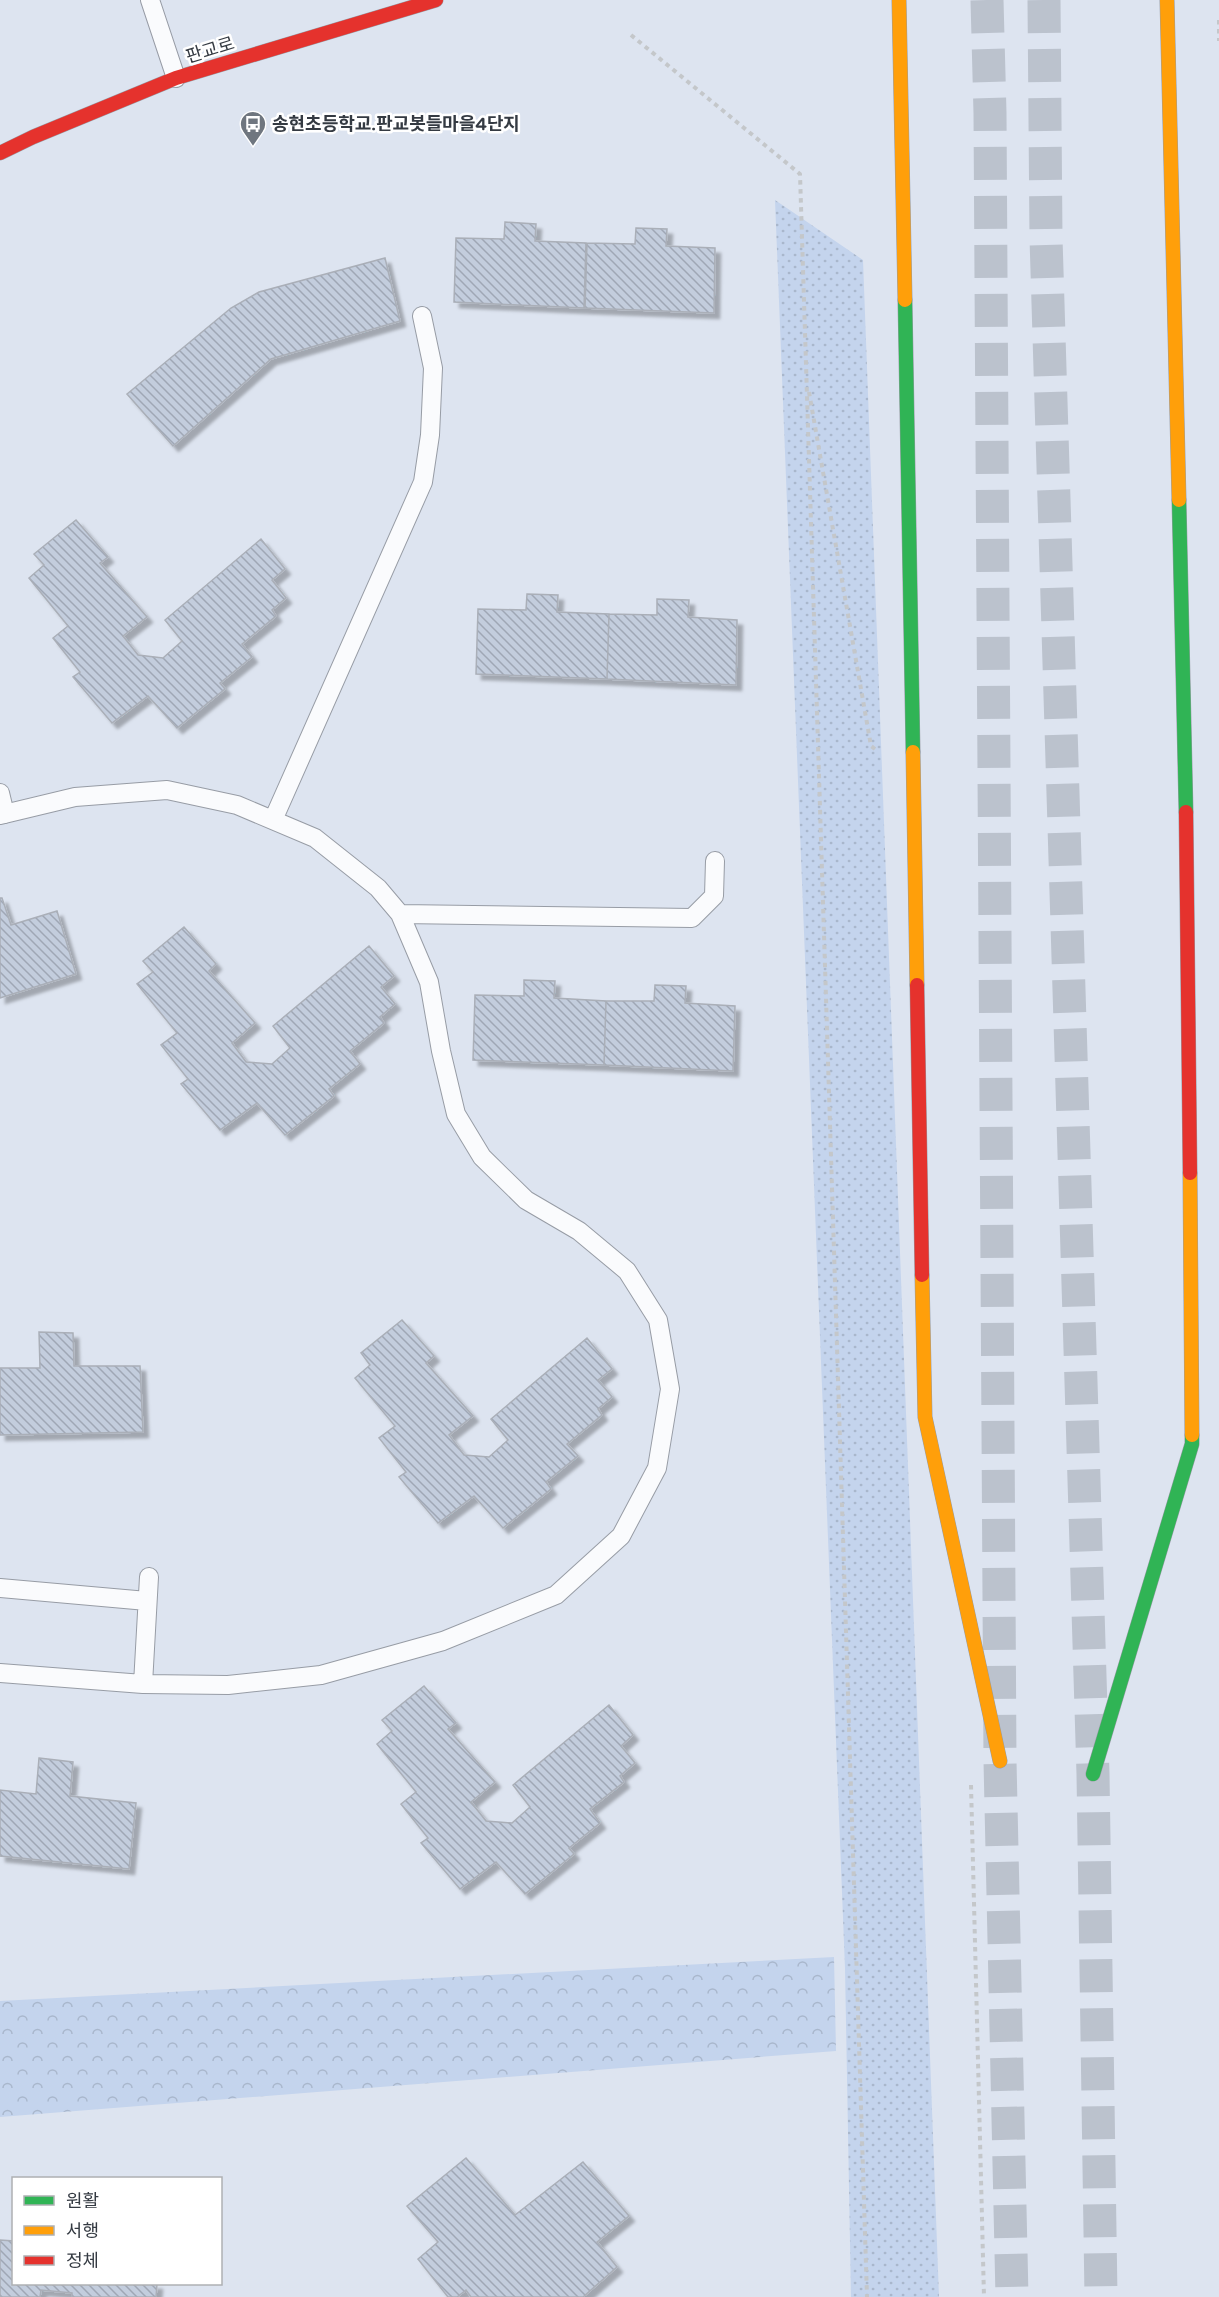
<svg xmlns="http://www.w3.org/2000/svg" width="1219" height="2297" font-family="'Varela Round','Noto Sans KR',sans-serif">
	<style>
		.grass { fill: url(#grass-dots) }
		.park { fill: url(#park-crowns) }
		.building { fill: url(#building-back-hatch); stroke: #aaafb8; stroke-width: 1.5; filter: url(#shadow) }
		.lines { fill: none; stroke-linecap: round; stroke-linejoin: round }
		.highway-tunnel { stroke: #bbc2cd; stroke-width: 33; stroke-dasharray: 33 16; stroke-linecap: butt }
		.lane-casing { stroke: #979ca5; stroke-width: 20 }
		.fast-casing { stroke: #979ca5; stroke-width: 15 }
		.slow-casing { stroke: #979ca5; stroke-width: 15 }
		.jam-casing { stroke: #979ca5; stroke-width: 15 }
		.path { stroke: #c4c7ca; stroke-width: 4; stroke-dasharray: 4.5 4.5; stroke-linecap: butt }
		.lane { stroke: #fafbfd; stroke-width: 18 }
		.fast { stroke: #30b455; stroke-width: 14 }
		.slow { stroke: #ff9f0a; stroke-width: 14 }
		.jam { stroke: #e5322d; stroke-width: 14 }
		.labels { text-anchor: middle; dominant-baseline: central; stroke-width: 5; stroke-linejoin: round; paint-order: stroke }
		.street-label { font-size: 18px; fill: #343a42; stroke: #fff }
		.poi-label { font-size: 18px; font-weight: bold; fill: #343a42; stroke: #fff; text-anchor: start }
	</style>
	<defs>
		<pattern id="grass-dots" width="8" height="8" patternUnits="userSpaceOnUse" patternTransform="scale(1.5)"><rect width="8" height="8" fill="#c4d4ed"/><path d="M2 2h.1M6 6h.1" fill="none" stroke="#a9b7cc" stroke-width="1.8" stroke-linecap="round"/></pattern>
		<pattern id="park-crowns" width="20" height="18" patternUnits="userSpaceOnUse" patternTransform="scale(1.5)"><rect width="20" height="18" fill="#c4d4ed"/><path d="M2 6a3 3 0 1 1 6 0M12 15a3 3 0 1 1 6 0" fill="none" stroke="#a9b7cc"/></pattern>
		<pattern id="building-back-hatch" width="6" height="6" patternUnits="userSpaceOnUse" patternTransform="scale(1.5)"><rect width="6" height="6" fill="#c3cddd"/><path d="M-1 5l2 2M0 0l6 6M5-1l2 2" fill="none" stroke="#9fa7b5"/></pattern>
		<filter id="shadow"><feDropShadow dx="5.5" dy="5.5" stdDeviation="1.5" flood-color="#0004"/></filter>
	</defs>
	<rect width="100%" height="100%" fill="#dde4f0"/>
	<path class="grass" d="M775 200 863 260 939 2297H851L845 1968Z"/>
	<path class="park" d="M834 1957 836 2051 0 2117V2001Z"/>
	<path class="building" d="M505 222 536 224 535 241 586 243 584 308 454 302 456 238 504 239Z
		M636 228 667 229 666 246 715 248 714 313 585 308 587 243 635 244Z
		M385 258 400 321 271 359 173 446 127 394 231 308 259 292Z
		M76 520 108 557 100 563 147 617 123 636 138 655 163 658 182 641 165 620 261 539 285 569 272 580 286 598 272 610 276 616 242 644 252 657 220 683 225 689 177 728 148 696 112 723 73 677 80 672 53 638 68 626 29 578 44 565 34 554Z
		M527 594 558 595 557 612 609 614 607 679 476 674 478 609 526 610Z
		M657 599 689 600 688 617 737 620 736 685 607 679 609 614 657 615Z
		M0 898H2L11 925 57 911 76 974 0 998Z
		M184 927 216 964 209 971 255 1023 232 1043 246 1062 272 1064 290 1048 273 1026 369 946 394 976 381 987 395 1004 380 1017 384 1023 350 1051 360 1064 329 1089 334 1096 285 1135 257 1103 220 1130 181 1084 188 1079 161 1045 177 1033 137 984 153 972 143 961Z
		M524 980 555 981 554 998 606 1001 604 1065 473 1060 475 995 524 996Z
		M655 985 686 986 685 1003 735 1006 733 1071 604 1065 606 1001H654Z
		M402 1320 434 1356 426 1363 473 1416 449 1435 464 1455 489 1457 508 1440 491 1419 587 1338 612 1369 598 1380 612 1397 598 1409 602 1415 567 1444 578 1456 546 1482 551 1489 503 1528 474 1496 438 1523 399 1477 406 1472 379 1438 395 1426 355 1378 370 1365 361 1353Z
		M39 1332 73 1333 74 1366H140L143 1432 0 1435V1368H40Z
		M424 1686 456 1723 448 1729 495 1782 471 1802 486 1821 512 1823 530 1807 513 1785 609 1705 633 1735 621 1746 635 1763 620 1776 624 1782 590 1809 600 1823 569 1848 574 1854 525 1894 496 1862 460 1889 421 1843 428 1838 401 1804 416 1792 377 1744 392 1731 382 1720Z
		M39 1758 73 1762 70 1796 136 1803 129 1869 0 1856V1790L36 1794Z
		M466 2158 515 2215 583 2162 629 2216 597 2242 617 2267 583 2297H471L466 2290 457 2297H448L418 2259 438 2242 407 2206Z
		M0 2240 14 2241V2284H157L156 2297H72V2293L41 2290 40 2297H0Z"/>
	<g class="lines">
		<path class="highway-tunnel" d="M987 0 990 113 1000 1761 1012 2297
			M1044 0 1046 238 1093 1774 1101 2297"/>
		<g class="lane-casing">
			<path id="lane" d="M150 0 176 78
				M0 793 5 814
				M0 815 75 797 167 790 237 805 315 838 378 888 400 914 429 982 441 1051 456 1114 482 1157 526 1200 579 1231 627 1271 658 1320 670 1389 657 1468 621 1536 556 1595 443 1641 321 1675 228 1685 143 1684 0 1673
				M273 820 423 482 430 435 433 368 422 316
				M400 914 692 918 714 896 715 861
				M0 1588 147 1601
				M143 1684 149 1577"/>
		</g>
		<g class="fast-casing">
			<path id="fast" d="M905 300 913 752
				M1179 500 1186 812
				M1093 1774 1192 1444V1435"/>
		</g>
		<g class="slow-casing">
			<path id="slow" d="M899 0 905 300
				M1167 0 1179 500
				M913 752 917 985
				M1190 1173 1192 1435
				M922 1275 925 1417 1000 1761"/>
		</g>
		<g class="jam-casing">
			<path id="jam" d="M0 153 33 137 176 78 436 0
				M1186 812 1190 1173
				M917 985 922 1275"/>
		</g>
		<path class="path" d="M1219 20V41
			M631 35 800 174 867 2297
			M809 392 871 746 875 749
			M971 1785 984 2297"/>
		<use href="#lane" class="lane"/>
		<use href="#fast" class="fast"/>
		<use href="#slow" class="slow"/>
		<use href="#jam" class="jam"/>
	</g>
	<defs>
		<g id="bus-pin" transform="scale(1.35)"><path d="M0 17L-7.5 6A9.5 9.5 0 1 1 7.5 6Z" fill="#6f767f" stroke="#fff"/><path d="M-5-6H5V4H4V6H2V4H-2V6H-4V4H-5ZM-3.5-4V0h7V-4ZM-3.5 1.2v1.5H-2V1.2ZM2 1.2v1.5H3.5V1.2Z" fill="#fff"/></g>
	</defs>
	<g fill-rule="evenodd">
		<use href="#bus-pin" x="253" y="124"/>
	</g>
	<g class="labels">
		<g class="street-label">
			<text transform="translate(210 50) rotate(-17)">판교로</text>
		</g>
		<g class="poi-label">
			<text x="272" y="124">송현초등학교.판교봇들마을4단지</text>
		</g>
	</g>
	<rect x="12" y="2177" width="210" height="108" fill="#ffffff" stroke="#aeb0b3" stroke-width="1.5"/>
	<rect x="24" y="2196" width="30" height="9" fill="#30b455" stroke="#aeb0b3" stroke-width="1.5"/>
	<text x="66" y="2207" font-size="18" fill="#343a42">원활</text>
	<rect x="24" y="2226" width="30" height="9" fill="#ff9f0a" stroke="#aeb0b3" stroke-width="1.5"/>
	<text x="66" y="2237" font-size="18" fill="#343a42">서행</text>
	<rect x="24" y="2256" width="30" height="9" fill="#e5322d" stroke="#aeb0b3" stroke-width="1.5"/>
	<text x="66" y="2267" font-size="18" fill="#343a42">정체</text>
</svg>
